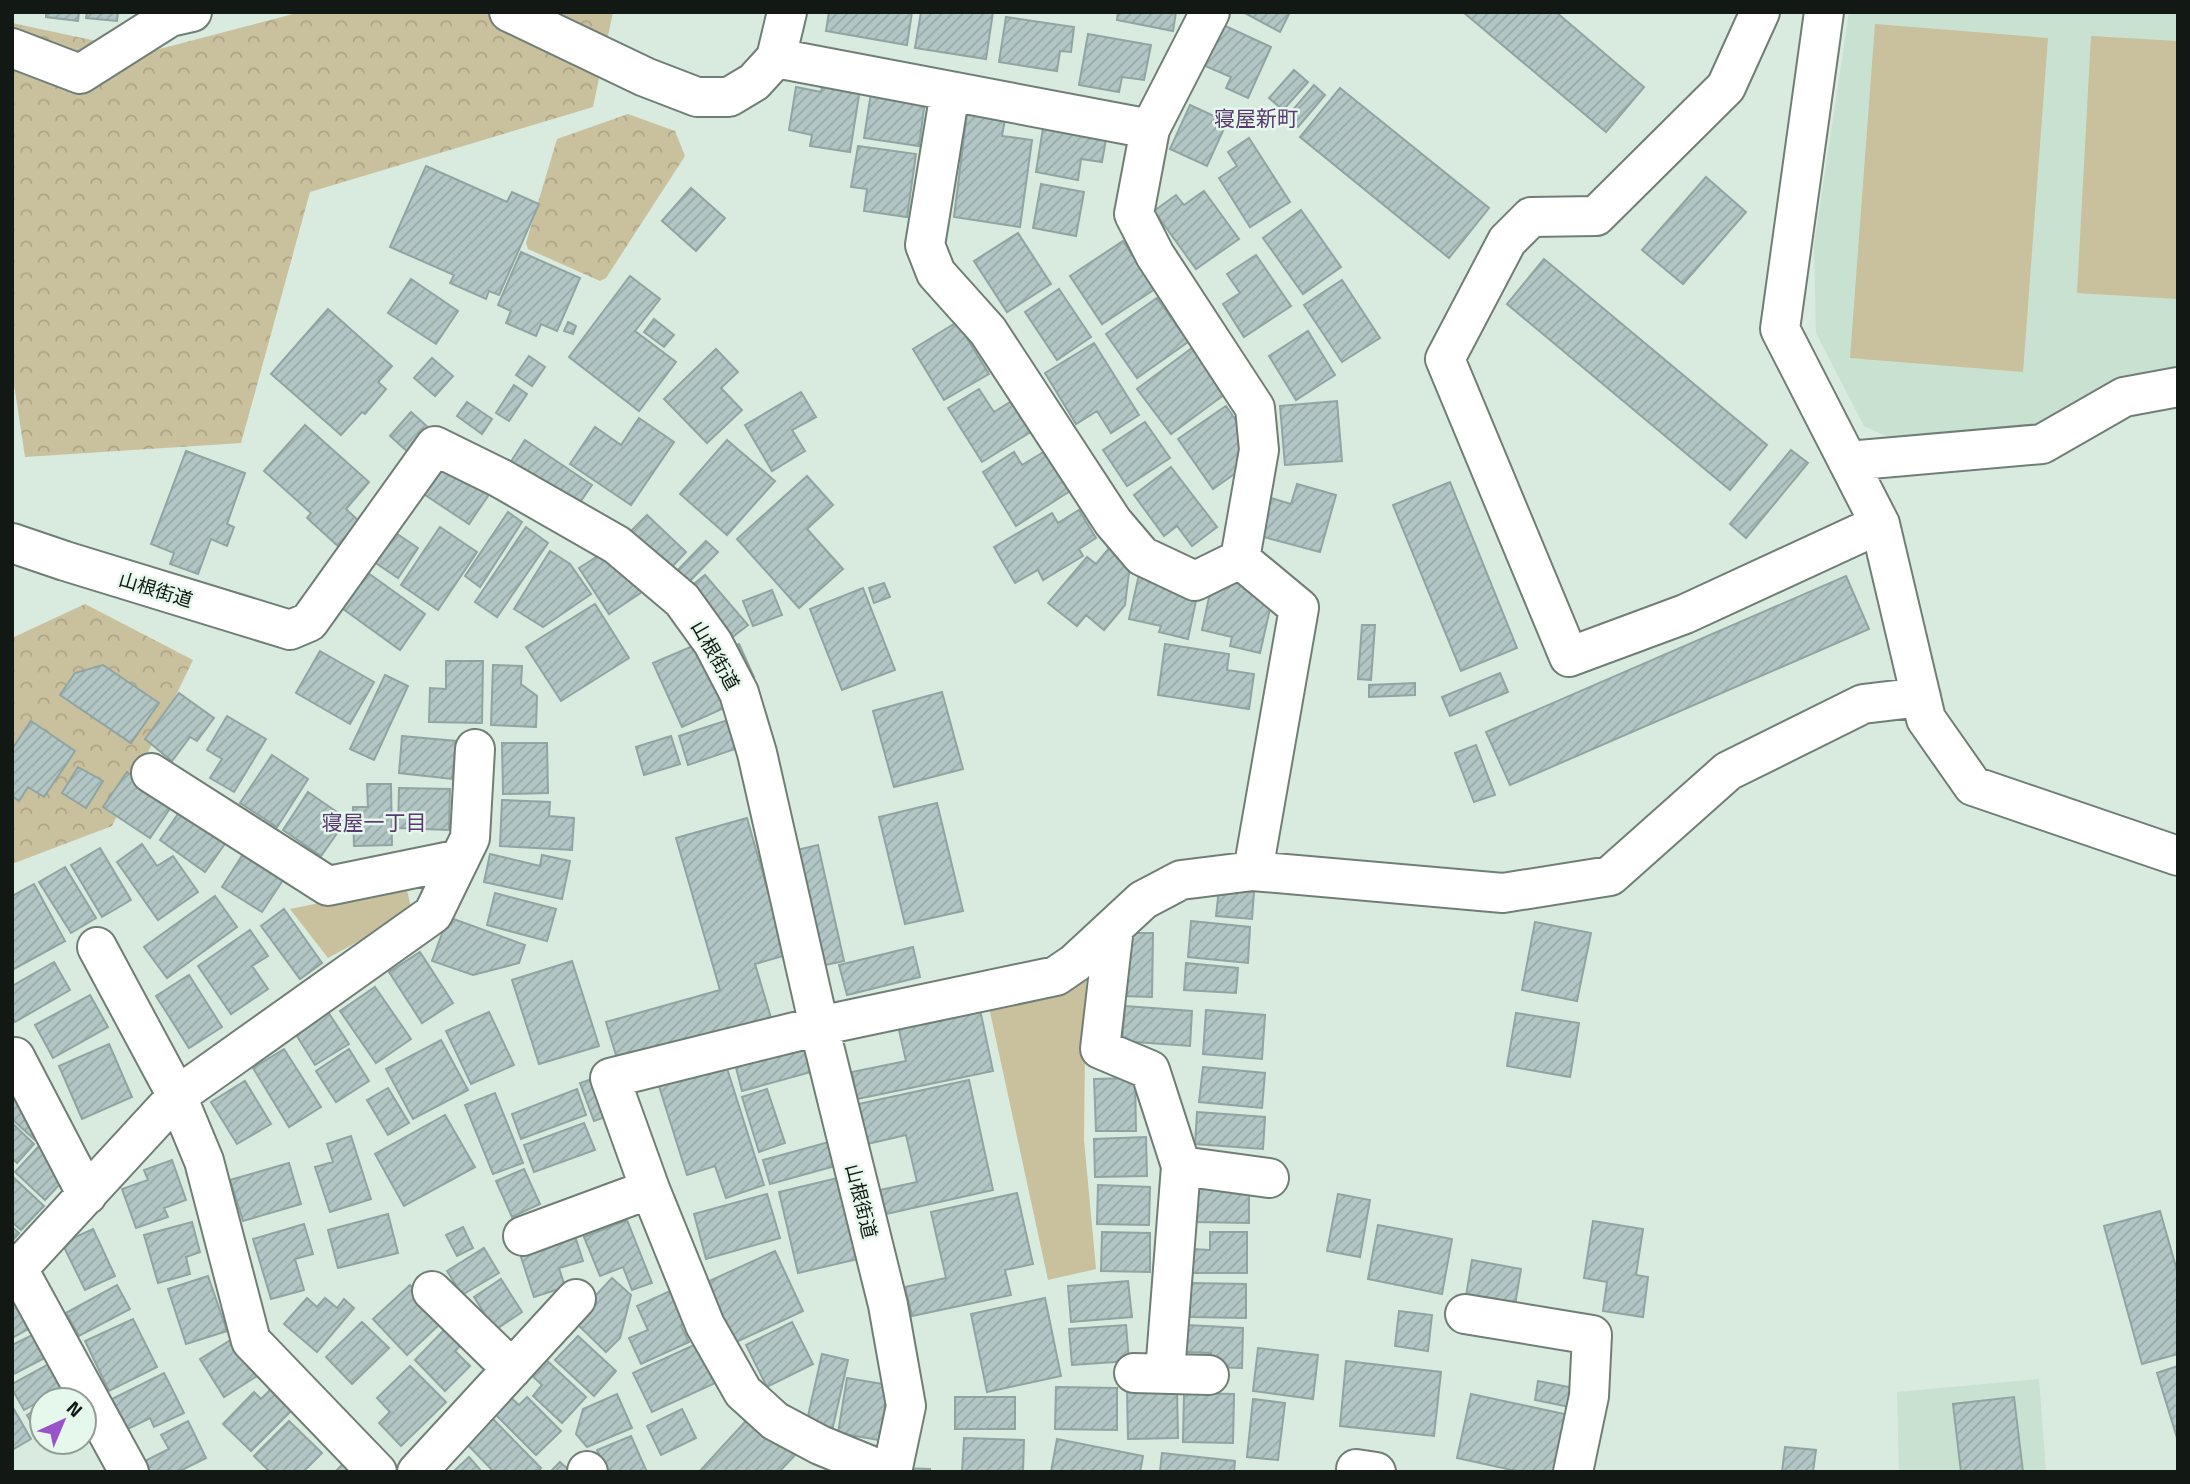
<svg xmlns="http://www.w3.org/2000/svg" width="2190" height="1484" font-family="'Titillium Web','Noto Sans JP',sans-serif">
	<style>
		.built { fill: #c8e1d1 }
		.forest { fill: url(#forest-crowns) }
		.park { fill: #c9c09d }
		.building { fill: url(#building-hatch); stroke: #90a4a2; stroke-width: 2 }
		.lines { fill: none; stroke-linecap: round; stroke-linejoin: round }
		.minor-casing { stroke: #707f75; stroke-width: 42 }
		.minor { stroke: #fff; stroke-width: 38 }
		.labels { text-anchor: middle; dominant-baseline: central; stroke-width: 5; stroke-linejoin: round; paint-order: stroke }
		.street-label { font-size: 19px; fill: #121814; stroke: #e6f7ec }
		.neighbourhood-label { font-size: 21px; fill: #5a3871; stroke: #e6f7ec }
	</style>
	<defs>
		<pattern id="forest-crowns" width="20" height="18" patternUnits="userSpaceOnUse" patternTransform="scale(1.75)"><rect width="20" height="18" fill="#c9c09d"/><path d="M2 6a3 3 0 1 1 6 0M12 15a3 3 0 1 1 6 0" fill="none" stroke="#aca486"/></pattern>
		<pattern id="building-hatch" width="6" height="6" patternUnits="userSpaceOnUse" patternTransform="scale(1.75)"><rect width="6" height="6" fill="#b2c7c5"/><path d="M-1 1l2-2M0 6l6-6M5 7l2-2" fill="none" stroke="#98aaa8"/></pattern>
	</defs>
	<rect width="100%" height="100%" fill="#d9eadf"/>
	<path class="built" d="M1849 12H2178V370L2126 377 2032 428 1902 443 1864 426 1816 333 1814 246Z
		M2039 1379 2046 1472H1899L1897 1392Z"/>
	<path class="forest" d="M301 12H613L593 107 310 192 241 443 25 457 12 371V23L148 52Z
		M628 114 675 131 685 156 606 278 600 281 528 249 526 243 557 139Z
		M85 604 193 660 112 826 12 864V638Z"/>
	<path class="park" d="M1875 24 2048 38 2023 372 1850 358Z
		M2091 36 2178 41V299L2077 293Z
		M387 889 407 890 412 912 328 958 290 909Z
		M1086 965 1084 1140 1096 1269 1048 1280 987 998Z"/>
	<path class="building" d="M46 12H79L78 21 46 17Z
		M87 12H118L117 21 86 18Z
		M829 12H912L907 45 826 31Z
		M921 12H993L986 59 915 48Z
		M1118 12H1176L1173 31 1117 20Z
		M1243 12H1290L1280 32Z
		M1463 12H1556L1644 87 1606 132Z
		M1006 17 1074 27 1071 52 1060 51 1057 71 999 62Z
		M1221 24 1271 47 1248 98 1226 88 1231 77 1203 65Z
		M1088 34 1151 45 1144 80 1122 77 1119 92 1079 85Z
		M1294 70 1308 82 1283 110 1269 98Z
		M823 83 860 89 850 152 810 146 812 135 789 130 796 87 821 92Z
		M1314 85 1325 95 1298 127 1287 117Z
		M1340 88 1489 208 1449 258 1300 137Z
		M871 93 925 101 919 146 864 138Z
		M1190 105 1227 122 1207 166 1170 149Z
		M967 113 1005 119 1002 136 1032 140 1020 227 954 217Z
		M1044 122 1107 133 1102 162 1081 159 1078 180 1036 172Z
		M1249 138 1290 202 1250 227 1219 178 1237 166 1228 152Z
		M858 146 916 154 907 217 864 211 867 189 851 187Z
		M426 166 507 202 512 192 539 204 499 295 489 291 486 299 450 283 454 275 390 247Z
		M1706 177 1746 212 1683 284 1642 250Z
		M1041 184 1084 192 1076 236 1033 228Z
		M691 188 725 218 696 251 662 221Z
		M1204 191 1239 239 1196 269 1154 211 1176 195 1184 205Z
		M1301 210 1341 267 1303 294 1263 238Z
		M1018 233 1051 284 1007 312 974 261Z
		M1123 241 1155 289 1102 324 1070 276Z
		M521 252 580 278 557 331 541 324 536 336 506 323 511 311 498 305Z
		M1256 255 1291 306 1244 337 1223 304 1240 293 1227 274Z
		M1544 259 1767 445 1730 490 1507 304Z
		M630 276 660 299 635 331 676 362 639 411 569 357Z
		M411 279 458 311 436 344 388 313Z
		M1342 280 1380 338 1342 362 1304 305Z
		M1059 289 1091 337 1057 360 1025 312Z
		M1157 298 1188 342 1137 378 1106 334Z
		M328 309 392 366 378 382 386 389 365 414 362 412 341 435 271 374Z
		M654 319 674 335 664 347 644 332Z
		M568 322 576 326 573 334 564 331Z
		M957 322 989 374 944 400 913 349Z
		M1308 331 1335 375 1296 400 1269 356Z
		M1094 343 1139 415 1111 433 1097 411 1076 424 1045 373Z
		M1192 348 1225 394 1171 434 1137 389Z
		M716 349 738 372 721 388 742 410 707 443 664 399Z
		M529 356 545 367 532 386 516 375Z
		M432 358 453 376 435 396 414 378Z
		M514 385 527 394 509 421 496 413Z
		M979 389 994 412 1015 399 1034 430 982 462 948 408Z
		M801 392 816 417 792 430 805 451 772 471 745 425Z
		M1337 401 1342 461 1285 465 1280 406Z
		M467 402 492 419 482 434 457 416Z
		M1226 406 1242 429 1240 470 1213 489 1178 439Z
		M411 412 430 429 409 453 390 436Z
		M639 418 674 442 631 505 570 464 595 427 621 445Z
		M1145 422 1170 458 1127 486 1103 450Z
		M305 425 369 482 346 509 361 523 339 547 307 518 311 513 264 471Z
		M525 440 592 485 576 508 510 463Z
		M727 440 775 481 727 535 680 494Z
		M1791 450 1808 463 1746 538 1730 524Z
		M186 451 245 473 227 524 234 527 227 546 211 539 198 574 170 564 174 553 151 544Z
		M1045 451 1070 491 1016 526 983 472 1014 452 1022 465Z
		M440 460 490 493 469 524 419 491Z
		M1171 467 1217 527 1192 546 1177 526 1164 536 1134 495Z
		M807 476 833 505 807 529 843 569 799 608 737 539Z
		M1450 482 1517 648 1461 671 1393 505Z
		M1297 484 1336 495 1320 552 1260 536 1271 498 1291 504Z
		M1079 510 1096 538 1079 549 1083 556 1043 580 1038 570 1015 583 994 547 1052 513 1058 523Z
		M508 512 522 522 480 587 465 576Z
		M647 515 686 552 667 572 628 534Z
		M387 527 418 548 398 578 367 557Z
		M440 527 477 552 438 610 401 585Z
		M526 527 548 543 497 617 475 602Z
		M706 541 718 552 684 587 672 576Z
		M612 547 642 592 609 614 579 568Z
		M1110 547 1130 564 1125 605 1104 630 1086 615 1077 626 1048 603 1087 557 1096 564Z
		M550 551 570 564 591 594 543 627 514 609Z
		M364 570 425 614 400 650 339 606Z
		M1140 570 1198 591 1188 639 1159 632 1161 626 1129 619Z
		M1214 574 1246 581 1244 589 1261 593 1272 600 1260 653 1230 646 1232 637 1202 630Z
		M705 575 748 625 726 642 684 592Z
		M1846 576 1869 629 1510 785 1486 732Z
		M884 583 890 597 874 603 869 588Z
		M863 588 895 670 842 690 810 609Z
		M772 590 782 615 753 626 743 601Z
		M595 604 629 658 561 701 526 647Z
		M1362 625H1375L1371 680 1358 679Z
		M739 644 754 677 739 684 725 650Z
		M1165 644 1229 654 1227 670 1254 674 1249 709 1158 695Z
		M695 645 724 708 682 727 653 663Z
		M320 651 374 682 350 724 296 693Z
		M446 661H483L482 723 429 722 430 688 446 689Z
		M103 665 159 703 131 743 60 695 75 673Z
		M493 665 522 666 521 684 537 696 536 727 491 725Z
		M1500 673 1508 692 1450 716 1442 697Z
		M385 675 408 686 374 760 350 749Z
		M1415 683V695L1369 697V685Z
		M942 692 963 769 894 787 873 711Z
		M179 693 214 718 197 741 190 737 172 761 145 739Z
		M227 716 266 739 234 792 210 778 222 759 207 750Z
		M728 720 738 748 688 765 679 736Z
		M31 721 75 751 44 797 28 787 19 801 12 796V749Z
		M402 736 456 741 452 779 399 773Z
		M671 736 680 764 644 775 636 747Z
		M502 743H547L548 793 503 794Z
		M1476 745 1495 795 1474 802 1455 753Z
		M272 755 308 779 277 827 240 803Z
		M78 767 103 781 86 808 62 793Z
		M127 772 173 804 150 838 103 807Z
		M367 784H391L392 845 354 846 353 807H368Z
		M399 788 450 789 449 830 398 828Z
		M308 792 347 819 321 856 283 830Z
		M502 800 550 802 549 816 574 818 572 850 500 846Z
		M937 803 963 911 905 924 879 817Z
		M183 807 229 838 205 872 160 840Z
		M747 818 786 955 755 964 771 1018 618 1062 606 1022 720 990 676 838Z
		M142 844 157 866 173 856 198 892 158 920 117 862Z
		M818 845 844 961 816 967 789 852Z
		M100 848 131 900 102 917 71 865Z
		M247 848 287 874 262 912 222 887Z
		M490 854 540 866 542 855 570 861 562 899 484 882Z
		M65 867 96 918 71 933 39 882Z
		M34 884 65 941 12 970V896Z
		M1219 889 1254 892 1252 919 1216 916Z
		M495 893 556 909 547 941 487 925Z
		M215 896 237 927 167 978 144 947Z
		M284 909 322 963 300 979 261 926Z
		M448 917 525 945 519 963 473 975 432 961Z
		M1191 921 1250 927 1248 963 1188 957Z
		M1535 922 1591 933 1577 1001 1522 990Z
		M250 930 268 956 252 966 268 989 231 1014 198 966Z
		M1131 933H1153L1152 997 1121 996 1122 948H1131Z
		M913 947 920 977 847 995 839 965Z
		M420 952 453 1003 422 1023 389 972Z
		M572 961 599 1046 539 1064 512 980Z
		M54 962 70 990 15 1022 12 1017V986Z
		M1186 963 1238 968 1236 993 1184 990Z
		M189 975 222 1027 189 1048 156 996Z
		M375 987 411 1039 376 1063 340 1011Z
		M90 995 108 1027 53 1058 35 1025Z
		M978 1000 993 1071 857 1099 852 1072 906 1061 896 1017Z
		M1125 1006 1192 1011 1190 1046 1122 1041Z
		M1206 1010 1265 1015 1262 1059 1203 1054Z
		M328 1012 349 1044 315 1065 295 1033Z
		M489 1012 514 1065 471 1084 446 1031Z
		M1516 1013 1579 1023 1570 1077 1507 1066Z
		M803 1036 814 1071 742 1091 733 1056Z
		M441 1040 468 1090 413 1119 386 1069Z
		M109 1044 132 1097 82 1119 59 1066Z
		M284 1049 321 1107 289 1127 253 1068Z
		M349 1049 369 1081 336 1102 316 1071Z
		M724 1059 764 1185 726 1198 715 1166 687 1175 657 1080Z
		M1203 1067 1265 1073 1262 1108 1199 1102Z
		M603 1075 617 1113 594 1121 580 1083Z
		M1135 1078 1136 1131H1096L1094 1079Z
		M969 1080 993 1190 886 1214 880 1190 917 1182 906 1135 863 1145 854 1105Z
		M245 1081 271 1124 237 1144 211 1102Z
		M12 1086 47 1127 35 1140 12 1119Z
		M388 1088 409 1123 388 1135 367 1100Z
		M577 1089 586 1115 521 1139 512 1114Z
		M767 1089 785 1143 759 1152 742 1097Z
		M495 1093 523 1163 493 1174 465 1105Z
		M1197 1112 1265 1117 1263 1149 1195 1144Z
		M445 1115 475 1167 404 1206 375 1154Z
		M12 1123 34 1144 17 1163 12 1158Z
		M584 1123 595 1150 534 1172 524 1145Z
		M351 1136 371 1199 330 1212 315 1167 333 1162 327 1144Z
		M1146 1137 1147 1176 1095 1177 1094 1139Z
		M829 1142 835 1166 770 1184 763 1160Z
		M39 1146 58 1164 60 1184 45 1200 15 1172Z
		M172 1160 186 1200 164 1208 168 1217 136 1228 122 1189 148 1180 144 1170Z
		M289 1163 301 1204 243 1221 230 1180Z
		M524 1169 540 1204 512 1217 496 1181Z
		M12 1176 44 1206 21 1230 12 1222Z
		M842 1177 862 1258 798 1273 779 1192Z
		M1193 1182 1249 1183V1223L1193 1222Z
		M1098 1185 1150 1187 1149 1225 1097 1224Z
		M1017 1193 1033 1264 1005 1270 1011 1295 912 1316 905 1287 946 1278 931 1212Z
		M767 1194 780 1238 706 1259 694 1214Z
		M1338 1194 1370 1200 1360 1257 1327 1251Z
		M2160 1211 2178 1274V1354L2142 1364 2104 1226Z
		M388 1214 398 1253 338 1268 328 1230Z
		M627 1220 652 1283 632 1290 623 1267 600 1276 584 1237Z
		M1593 1221 1643 1229 1636 1275 1648 1277 1643 1317 1603 1311 1607 1282 1584 1278Z
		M192 1222 200 1252 186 1257 190 1274 158 1283 144 1235Z
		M304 1224 313 1254 295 1259 304 1290 271 1299 253 1239Z
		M1378 1225 1452 1239 1442 1294 1368 1279Z
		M12 1227 19 1233 12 1241Z
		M463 1227 473 1248 457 1256 446 1235Z
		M93 1229 115 1276 85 1290 62 1243Z
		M1102 1232 1150 1233V1272L1101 1271Z
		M1210 1232H1247V1273H1192V1249L1210 1250Z
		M574 1233 583 1261 559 1268 565 1287 534 1297 519 1251Z
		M484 1248 499 1273 462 1295 447 1271Z
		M775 1251 803 1311 732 1344 705 1283Z
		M1472 1260 1521 1269 1515 1305 1466 1296Z
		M208 1276 227 1331 186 1344 168 1289Z
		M612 1278 631 1295 620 1338 606 1352 573 1320Z
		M501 1279 522 1312 495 1330 474 1297Z
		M1128 1281 1132 1317 1071 1322 1068 1286Z
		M1190 1283 1246 1284V1318L1190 1317Z
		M117 1285 130 1309 79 1336 66 1313Z
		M410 1285 443 1321 407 1355 373 1319Z
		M681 1286 696 1319 681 1326 689 1342 641 1364 629 1338 648 1330 637 1306Z
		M21 1296 37 1324 12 1338V1301Z
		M307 1298 317 1307 325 1298 337 1308 344 1299 354 1308 317 1352 284 1324Z
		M1045 1298 1061 1376 987 1392 971 1314Z
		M1399 1311 1432 1315 1428 1351 1395 1346Z
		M133 1319 157 1367 109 1391 85 1341Z
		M362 1322 389 1348 352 1384 326 1357Z
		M792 1322 813 1364 767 1387 746 1345Z
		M1126 1325 1129 1361 1072 1365 1069 1329Z
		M1187 1325 1243 1328 1242 1368 1210 1367 1211 1353 1185 1352Z
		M447 1327 463 1343 455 1351 470 1366 445 1391 415 1360Z
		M40 1331 52 1354 12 1375V1345Z
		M578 1336 616 1371 594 1396 555 1360Z
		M234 1338 257 1376 224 1397 200 1359Z
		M707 1339 726 1378 652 1412 633 1373Z
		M1258 1348 1318 1355 1313 1399 1253 1391Z
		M822 1354 848 1360 832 1431 806 1425Z
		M542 1356 586 1397 562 1423 533 1396 542 1385 528 1372Z
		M56 1360 69 1385 24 1410 12 1389V1384Z
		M1346 1361 1441 1372 1434 1436 1340 1426Z
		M410 1366 446 1402 401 1446 379 1423 390 1412 377 1398Z
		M2178 1366V1441L2157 1373Z
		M164 1373 184 1413 154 1427 150 1418 128 1429 112 1399Z
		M847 1378 889 1385 879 1440 838 1433Z
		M1538 1381 1574 1388 1570 1407 1535 1400Z
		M275 1385 296 1406 251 1451 223 1424 254 1392 261 1399Z
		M1056 1387 1117 1388V1430L1055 1429Z
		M1177 1389 1178 1438 1128 1439 1127 1390Z
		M1184 1393 1234 1394 1233 1443 1183 1442Z
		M617 1394 632 1428 587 1447 576 1434 583 1409Z
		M1471 1394 1569 1415 1557 1472H1521L1457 1458Z
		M509 1396 519 1405 527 1397 561 1431 536 1455 493 1412Z
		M955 1397H1015V1429H955Z
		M2014 1397 2023 1472H1961L1953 1404Z
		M1253 1399 1285 1403 1278 1460 1247 1457Z
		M12 1406 31 1439 12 1450Z
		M42 1406V1439L41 1440 27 1415Z
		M682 1409 696 1438 661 1455 647 1426Z
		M755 1411 799 1451 779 1472H699Z
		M491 1417 541 1468 537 1472H494L465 1442Z
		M188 1421 206 1458 178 1472H148L143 1462 169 1449 161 1435Z
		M289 1421 322 1453 303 1472H270L254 1456Z
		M631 1436 647 1472H607L597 1450Z
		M964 1438 1024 1440 1023 1472H962Z
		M1057 1439 1143 1456 1140 1472H1051Z
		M1785 1447 1816 1450 1813 1472H1782Z
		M1162 1453 1235 1461 1234 1472H1160Z
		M469 1457 482 1472H453Z
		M560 1462 571 1472H550Z
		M343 1464 351 1472H335Z
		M903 1468 930 1469V1472H902Z"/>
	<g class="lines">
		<g class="minor-casing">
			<path id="minor" d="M509 12 645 77 697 97H729L754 82 776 58
				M787 12 776 58 1150 129 1210 12
				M1760 12 1726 87 1596 216 1531 217 1507 241 1445 359 1569 657 1685 614 1880 524
				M1824 12 1780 329 1880 524 1926 719 1973 786 2178 856
				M12 48 80 74 170 17 192 12
				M950 92 925 245 936 273 988 331 1113 522 1142 556 1195 581 1240 559 1259 450 1255 408 1155 255 1134 214 1150 129
				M1848 461 2042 444 2124 397 2178 387
				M12 543 65 561 290 630 309 622 435 446 500 478 617 545 682 600 713 643 739 693 757 753 819 1026 888 1305 906 1406 892 1472
				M1240 559 1299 608 1253 871
				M151 773 328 886 460 859
				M1114 927 1100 1049 1150 1070 1181 1166 1165 1373
				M97 947 177 1096 204 1161 251 1341 377 1472
				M15 1057 87 1195
				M1181 1166 1269 1178
				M523 1236 650 1189
				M18 1269 129 1472
				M12 1275 177 1096 433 914 470 838 475 749
				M432 1291 512 1369
				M1465 1314 1592 1335 1589 1396 1573 1472
				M1134 1373 1209 1375
				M587 1471 588 1472
				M417 1472 576 1299
				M886 1472 820 1445 775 1421 743 1392 705 1325 650 1189 610 1078 819 1026 1056 976 1075 963 1143 900 1181 880 1253 871 1503 893 1610 876 1728 771 1863 704 1921 697
				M1356 1472V1469L1376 1472"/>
		</g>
		<use href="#minor" class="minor"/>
	</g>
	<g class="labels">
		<g class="street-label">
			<text transform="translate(156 589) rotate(17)">山根街道</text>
			<text transform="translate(716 655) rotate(60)">山根街道</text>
			<text transform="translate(862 1201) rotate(76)">山根街道</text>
		</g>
		<g class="neighbourhood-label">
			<text x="1256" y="118">寝屋新町</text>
			<text x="374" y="822">寝屋一丁目</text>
		</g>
	</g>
	<rect width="2190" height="1484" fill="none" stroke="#121814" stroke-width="28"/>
	<g transform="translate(63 1421) rotate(44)"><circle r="33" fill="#e6f7ec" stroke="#919e96" stroke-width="2"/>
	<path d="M0-5L12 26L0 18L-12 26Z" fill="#9b54c8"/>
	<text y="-10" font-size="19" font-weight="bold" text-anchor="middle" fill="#121814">N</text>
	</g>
</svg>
